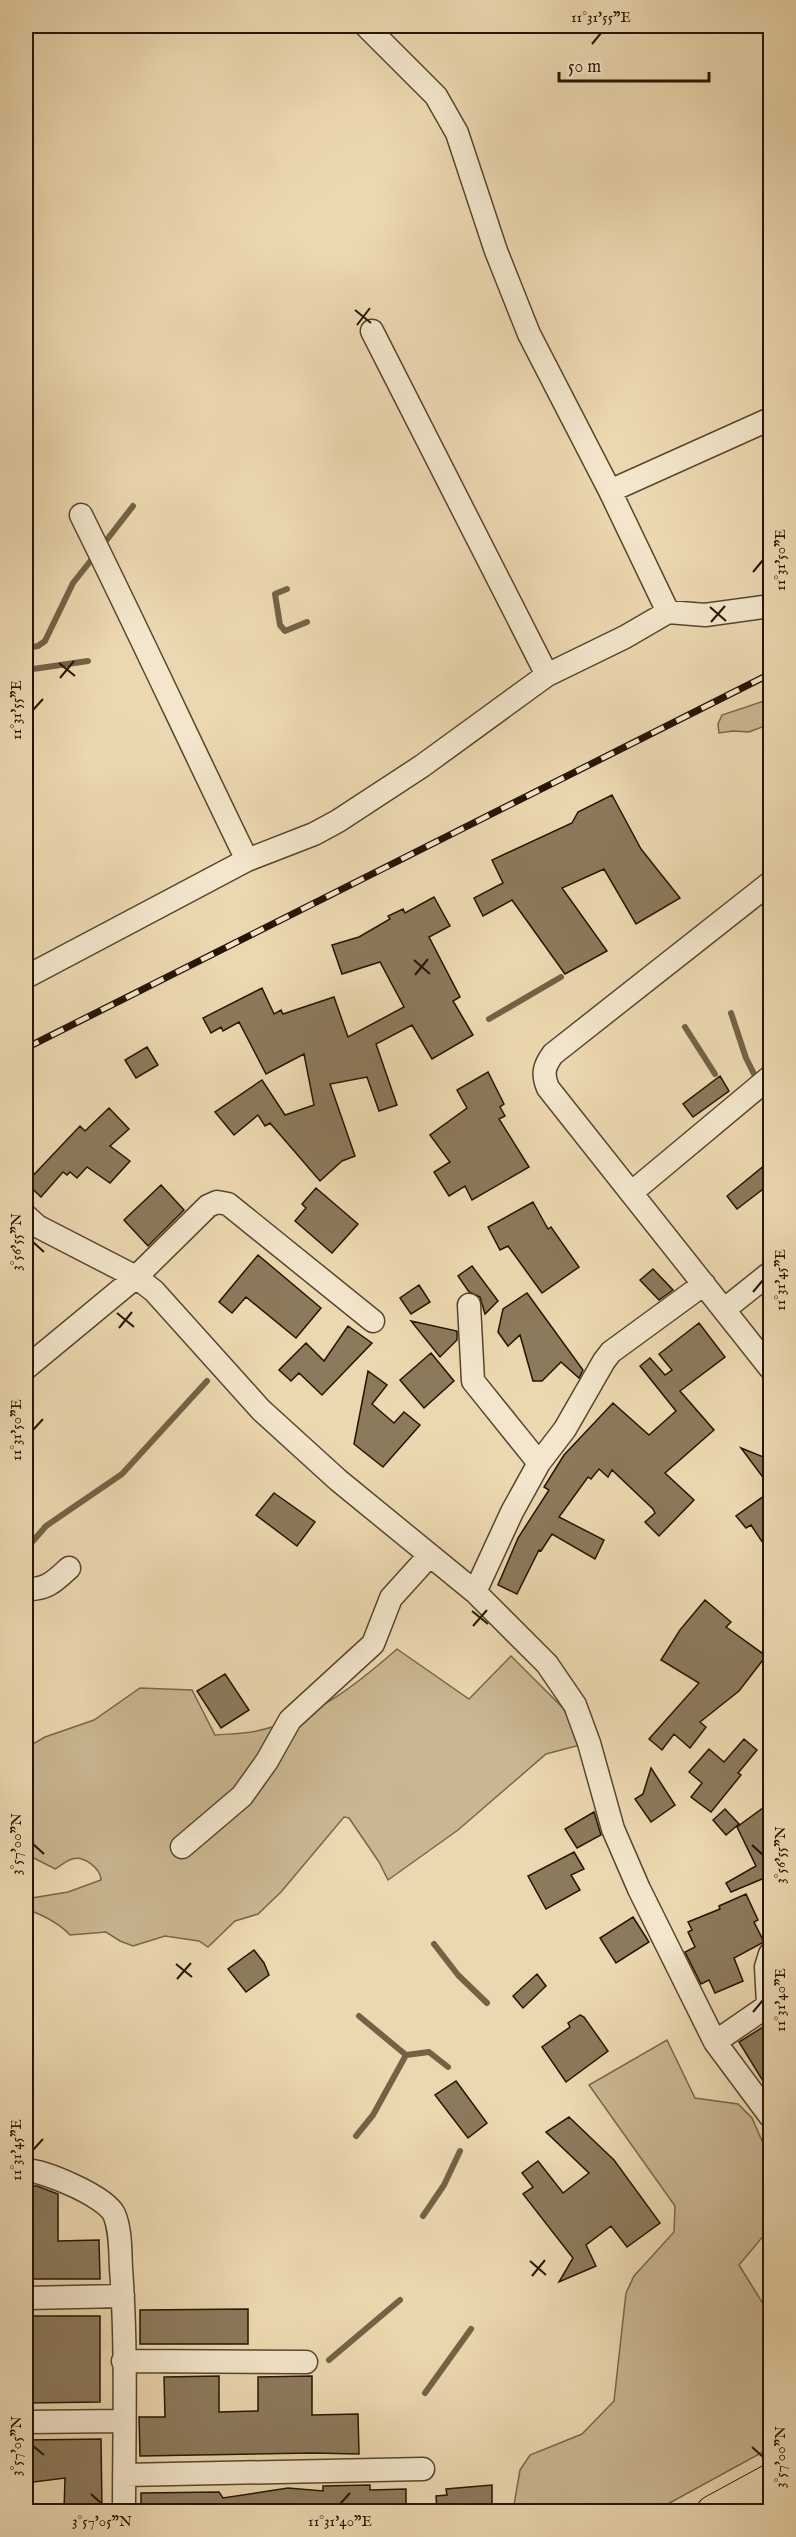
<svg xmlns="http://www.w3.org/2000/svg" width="796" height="2537" font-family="'IM FELL English',serif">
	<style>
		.green { fill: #cab792; stroke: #78664a; stroke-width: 1.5 }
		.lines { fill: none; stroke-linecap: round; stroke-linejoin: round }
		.stream { stroke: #746246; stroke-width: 6 }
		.building { fill: #8c7a5c; stroke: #251501; stroke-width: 1.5 }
		.street-casing { stroke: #57462d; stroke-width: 25 }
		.highway-casing { stroke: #251501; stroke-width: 35 }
		.street { stroke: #f3e6cc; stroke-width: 22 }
		.highway { stroke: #ecd8b0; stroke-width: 33 }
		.rail-casing { stroke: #251501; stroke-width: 7 }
		.rail { stroke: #f3e6cc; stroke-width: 4.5; stroke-dasharray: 14; stroke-linecap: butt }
		.ticks { fill: none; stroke: #251501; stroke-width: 2 }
		.neatline { fill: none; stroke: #251501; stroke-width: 2 }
		.ticks-label { font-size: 15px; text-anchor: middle; fill: #251501 }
	</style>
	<rect width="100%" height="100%" fill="#ecd8b0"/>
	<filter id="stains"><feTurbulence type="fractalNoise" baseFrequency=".00333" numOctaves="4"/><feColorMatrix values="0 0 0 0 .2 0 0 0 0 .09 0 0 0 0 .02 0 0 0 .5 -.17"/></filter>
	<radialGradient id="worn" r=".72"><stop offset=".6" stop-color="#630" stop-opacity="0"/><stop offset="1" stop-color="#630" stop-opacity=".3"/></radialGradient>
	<path class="green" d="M770 699V724L749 732 733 731 719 733 718 724 722 715Z
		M397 1649 469 1699 511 1656 569 1714 580 1745 546 1754 458 1830 388 1880 379 1862 349 1818 344 1817 281 1892 258 1914 235 1921 208 1947 199 1941 165 1936 133 1946 120 1941 106 1932 70 1935C58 1922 43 1915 26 1909V1899L68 1892 101 1880C101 1869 84 1855 72 1859 66 1861 60 1866 55 1869L26 1854V1748L45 1737 94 1720 140 1688 192 1690 215 1735C229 1734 243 1734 257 1731 313 1719 355 1686 397 1649Z
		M667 2040 695 2098 738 2104 752 2118 770 2159V2228L739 2265 770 2315V2448L655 2511H508L514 2505 520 2470 530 2455 582 2434 614 2401 626 2293 634 2276 674 2232 675 2206 589 2085Z"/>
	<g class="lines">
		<path class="stream" d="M102 546 133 506
			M287 589 275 594 280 625 285 631 307 622
			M26 648 38 646 45 641 73 583 96 554
			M26 670 88 661
			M731 1013 746 1058 758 1082
			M489 1019 561 977
			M685 1027 715 1074
			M26 1549 46 1526 122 1474 207 1381
			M434 1944 458 1975 487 2003
			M359 2016 406 2055
			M356 2136 373 2115 406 2055 429 2052 448 2067
			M423 2216 444 2185 460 2151
			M329 2360 400 2300
			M425 2393 471 2329"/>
	</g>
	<path class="building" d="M612 795 641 849 680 898 636 924 604 869 562 888 607 951 565 974 512 900 483 916 474 898 503 883 492 860 572 823 578 812Z
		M434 897 450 926 429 937 460 997 453 1001 473 1035 432 1059 412 1025 376 1044 397 1105 379 1111 367 1077 330 1084 355 1156 342 1161 320 1181 270 1123 265 1126 258 1115 234 1135 215 1112 262 1080 285 1115 314 1105 304 1054 266 1074 239 1022 223 1031 221 1027 211 1033 203 1018 262 988 274 1014 281 1010 283 1014 334 997 348 1037 404 1007 380 962 342 974 332 945 359 937 390 919 388 916 403 909 405 913Z
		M147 1047 158 1065 136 1078 125 1060Z
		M488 1072 504 1104 500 1107 505 1116 499 1119 529 1167 472 1200 465 1186 449 1196 434 1172 450 1162 430 1135 467 1108 457 1090Z
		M720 1076 729 1091 693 1117 683 1104Z
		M109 1108 129 1129 110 1146 130 1161 110 1183 87 1167 77 1178 70 1172 67 1175 63 1172 41 1197 26 1183 80 1126 85 1131Z
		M771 1160V1183L737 1209 727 1196Z
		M161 1185 184 1210 148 1246 124 1220Z
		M316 1188 358 1224 332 1253 295 1221 306 1208 302 1204Z
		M533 1202 548 1229 551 1227 579 1267 542 1293 508 1246 500 1250 488 1227Z
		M258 1255 321 1308 296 1338 246 1297 232 1313 219 1302Z
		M472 1266 498 1301 485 1314 480 1297 469 1292 458 1276Z
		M653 1269 673 1290 659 1300 640 1280Z
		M419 1285 430 1302 411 1314 400 1298Z
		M527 1293 583 1370 579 1378 561 1362 542 1381H533L520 1335 508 1346 498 1332 503 1309Z
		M411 1321 457 1331V1340L440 1357Z
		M699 1323 725 1357 680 1391 714 1430 665 1473 694 1500 659 1536 645 1522 655 1513 653 1509 612 1470 608 1477 599 1469 591 1479 588 1477 559 1517 604 1540 595 1559 552 1534 541 1551 539 1550 517 1594 498 1585 518 1538 549 1490 544 1487 564 1455 613 1403 649 1435 676 1411 640 1366 650 1358 665 1375 672 1370 659 1354Z
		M348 1326 372 1343 322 1395 299 1373 291 1381 279 1370 306 1343 324 1361Z
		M431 1353 454 1381 424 1408 400 1380Z
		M368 1371 387 1385 372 1404 394 1423 404 1412 420 1425 383 1467 354 1444Z
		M741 1448 771 1460V1488Z
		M771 1491V1555L751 1525 746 1528 736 1516Z
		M274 1493 315 1522 297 1546 256 1515Z
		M705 1600 731 1622 726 1627 766 1656 739 1691 700 1722 706 1727 690 1748 674 1734 662 1750 649 1739 699 1683 661 1660 680 1630Z
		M225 1674 249 1710 221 1728 197 1691Z
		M744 1739 757 1750 738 1773 741 1775 711 1812 691 1797 702 1783 689 1772 709 1749 724 1762Z
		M651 1768 675 1805 651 1822 635 1799 643 1794Z
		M771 1802V1897L762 1879 731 1892 726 1883 756 1866 737 1827Z
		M725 1809 739 1824 726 1835 713 1820Z
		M594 1812 601 1835 577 1848 565 1829Z
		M574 1852 584 1869 571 1875 580 1890 546 1909 528 1876Z
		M746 1894 758 1920 754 1922 764 1942 734 1958 743 1981 715 1993 709 1980 701 1984 685 1952 695 1947 688 1932 692 1930 688 1922 720 1909 719 1906Z
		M633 1917 649 1942 616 1963 600 1938Z
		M254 1950 264 1963 269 1975 246 1992 228 1969Z
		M537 1974 546 1986 523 2008 513 1996Z
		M580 2015 584 2017 608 2051 566 2082 542 2047 570 2027 568 2023Z
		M771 2022V2094L739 2042Z
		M456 2081 487 2123 468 2138 435 2095Z
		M569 2117 614 2160 660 2223 627 2247 611 2226 586 2245 596 2266 559 2282 573 2258 523 2194 533 2187 522 2173 538 2161 563 2193 589 2173 546 2132Z
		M26 2186H37L58 2194V2241L99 2240 100 2279H26Z
		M248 2309V2344H140V2310Z
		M26 2316H100V2402L26 2403Z
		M219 2376V2412L258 2411V2377L312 2376V2415L358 2414 359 2454 312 2453 140 2456 139 2417H165L164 2377Z
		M101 2439 102 2511H64L65 2478 26 2483V2440Z
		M370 2485V2490L406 2489V2511H141V2493L219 2492 223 2498 288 2488 323 2491V2486Z
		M492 2485V2511H437L436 2496 447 2495 446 2489Z"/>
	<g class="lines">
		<g class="street-casing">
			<path id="street" d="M366 26 436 96 457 133 496 251 529 334 610 491 668 612
				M372 331 547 675
				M610 491 770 419
				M81 515C138 630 191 745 247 860
				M770 883 553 1054C544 1066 542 1074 548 1088L770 1368
				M26 977 247 860 314 834 338 821 422 766 547 675 625 637 668 612 705 615 770 606
				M631 1193 770 1077
				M26 1216 37 1226 136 1277 154 1291 261 1410 338 1480 475 1592 547 1664 575 1705 589 1743 613 1829 639 1889 715 2042 770 2116
				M469 1305 473 1381 539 1463
				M725 1309 770 1273
				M26 1368 136 1277 208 1206 217 1202 228 1204 373 1321
				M26 1589C46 1590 54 1582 69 1568
				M475 1592 512 1512 539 1463 565 1429 604 1361 611 1352 704 1284
				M182 1847 242 1796 267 1761 290 1720 373 1644 391 1598 429 1556
				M715 2042 763 2009 768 2004 766 1967 770 1954
				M26 2170C45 2171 105 2196 114 2214 121 2230 120 2251 121 2268 127 2349 124 2431 124 2512
				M26 2298 123 2296
				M123 2361 306 2362
				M26 2422 124 2421
				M124 2475 423 2469"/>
		</g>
		<g class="highway-casing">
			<path id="highway" d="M713 2512 770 2481"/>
		</g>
		<use href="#street" class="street"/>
		<use href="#highway" class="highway"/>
		<g class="rail-casing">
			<path id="rail" d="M26 1048 770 674"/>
		</g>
		<use href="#rail" class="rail"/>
	</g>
	<path class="ticks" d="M592 44 601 33M355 310 371 323M357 325 370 308M753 572 763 560M710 607 726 621M711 622 725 606M59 663 75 676M60 678 74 661M33 710 43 699M414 960 430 974M415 975 428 959M33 1242 44 1252M753 1292 763 1280M117 1313 134 1327M119 1328 132 1312M33 1430 43 1419M472 1611 488 1624M473 1626 487 1610M33 1844 44 1854M752 1845 763 1855M176 1964 192 1977M177 1979 191 1963M753 2012 763 2000M33 2150 43 2139M530 2261 546 2275M532 2276 545 2260M33 2446 44 2455M752 2447 763 2457M91 2494 102 2504M340 2504 350 2493"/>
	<rect width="796" height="2537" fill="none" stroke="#ecd8b0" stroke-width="66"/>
	<path d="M559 72v9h150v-9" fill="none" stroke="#251501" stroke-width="3"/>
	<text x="568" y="72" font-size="18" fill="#251501" stroke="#f3e6cc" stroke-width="4.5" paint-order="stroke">50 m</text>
	<rect x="33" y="33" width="730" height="2471" class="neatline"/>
	<g class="ticks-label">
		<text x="601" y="22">11°31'55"E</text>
		<text transform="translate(780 560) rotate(-90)" y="5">11°31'50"E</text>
		<text transform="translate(16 710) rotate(-90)" y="5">11°31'55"E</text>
		<text transform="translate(16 1242) rotate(-90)" y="5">3°56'55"N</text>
		<text transform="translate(780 1280) rotate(-90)" y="5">11°31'45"E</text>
		<text transform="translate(16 1430) rotate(-90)" y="5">11°31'50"E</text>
		<text transform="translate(16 1844) rotate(-90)" y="5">3°57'00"N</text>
		<text transform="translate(780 1855) rotate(-90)" y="5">3°56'55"N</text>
		<text transform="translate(780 2000) rotate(-90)" y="5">11°31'40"E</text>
		<text transform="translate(16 2150) rotate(-90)" y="5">11°31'45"E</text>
		<text transform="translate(16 2446) rotate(-90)" y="5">3°57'05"N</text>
		<text transform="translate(780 2457) rotate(-90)" y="5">3°57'00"N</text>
		<text x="102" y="2526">3°57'05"N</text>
		<text x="340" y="2526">11°31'40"E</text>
	</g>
	<rect width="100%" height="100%" filter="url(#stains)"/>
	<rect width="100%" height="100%" fill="url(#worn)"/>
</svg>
